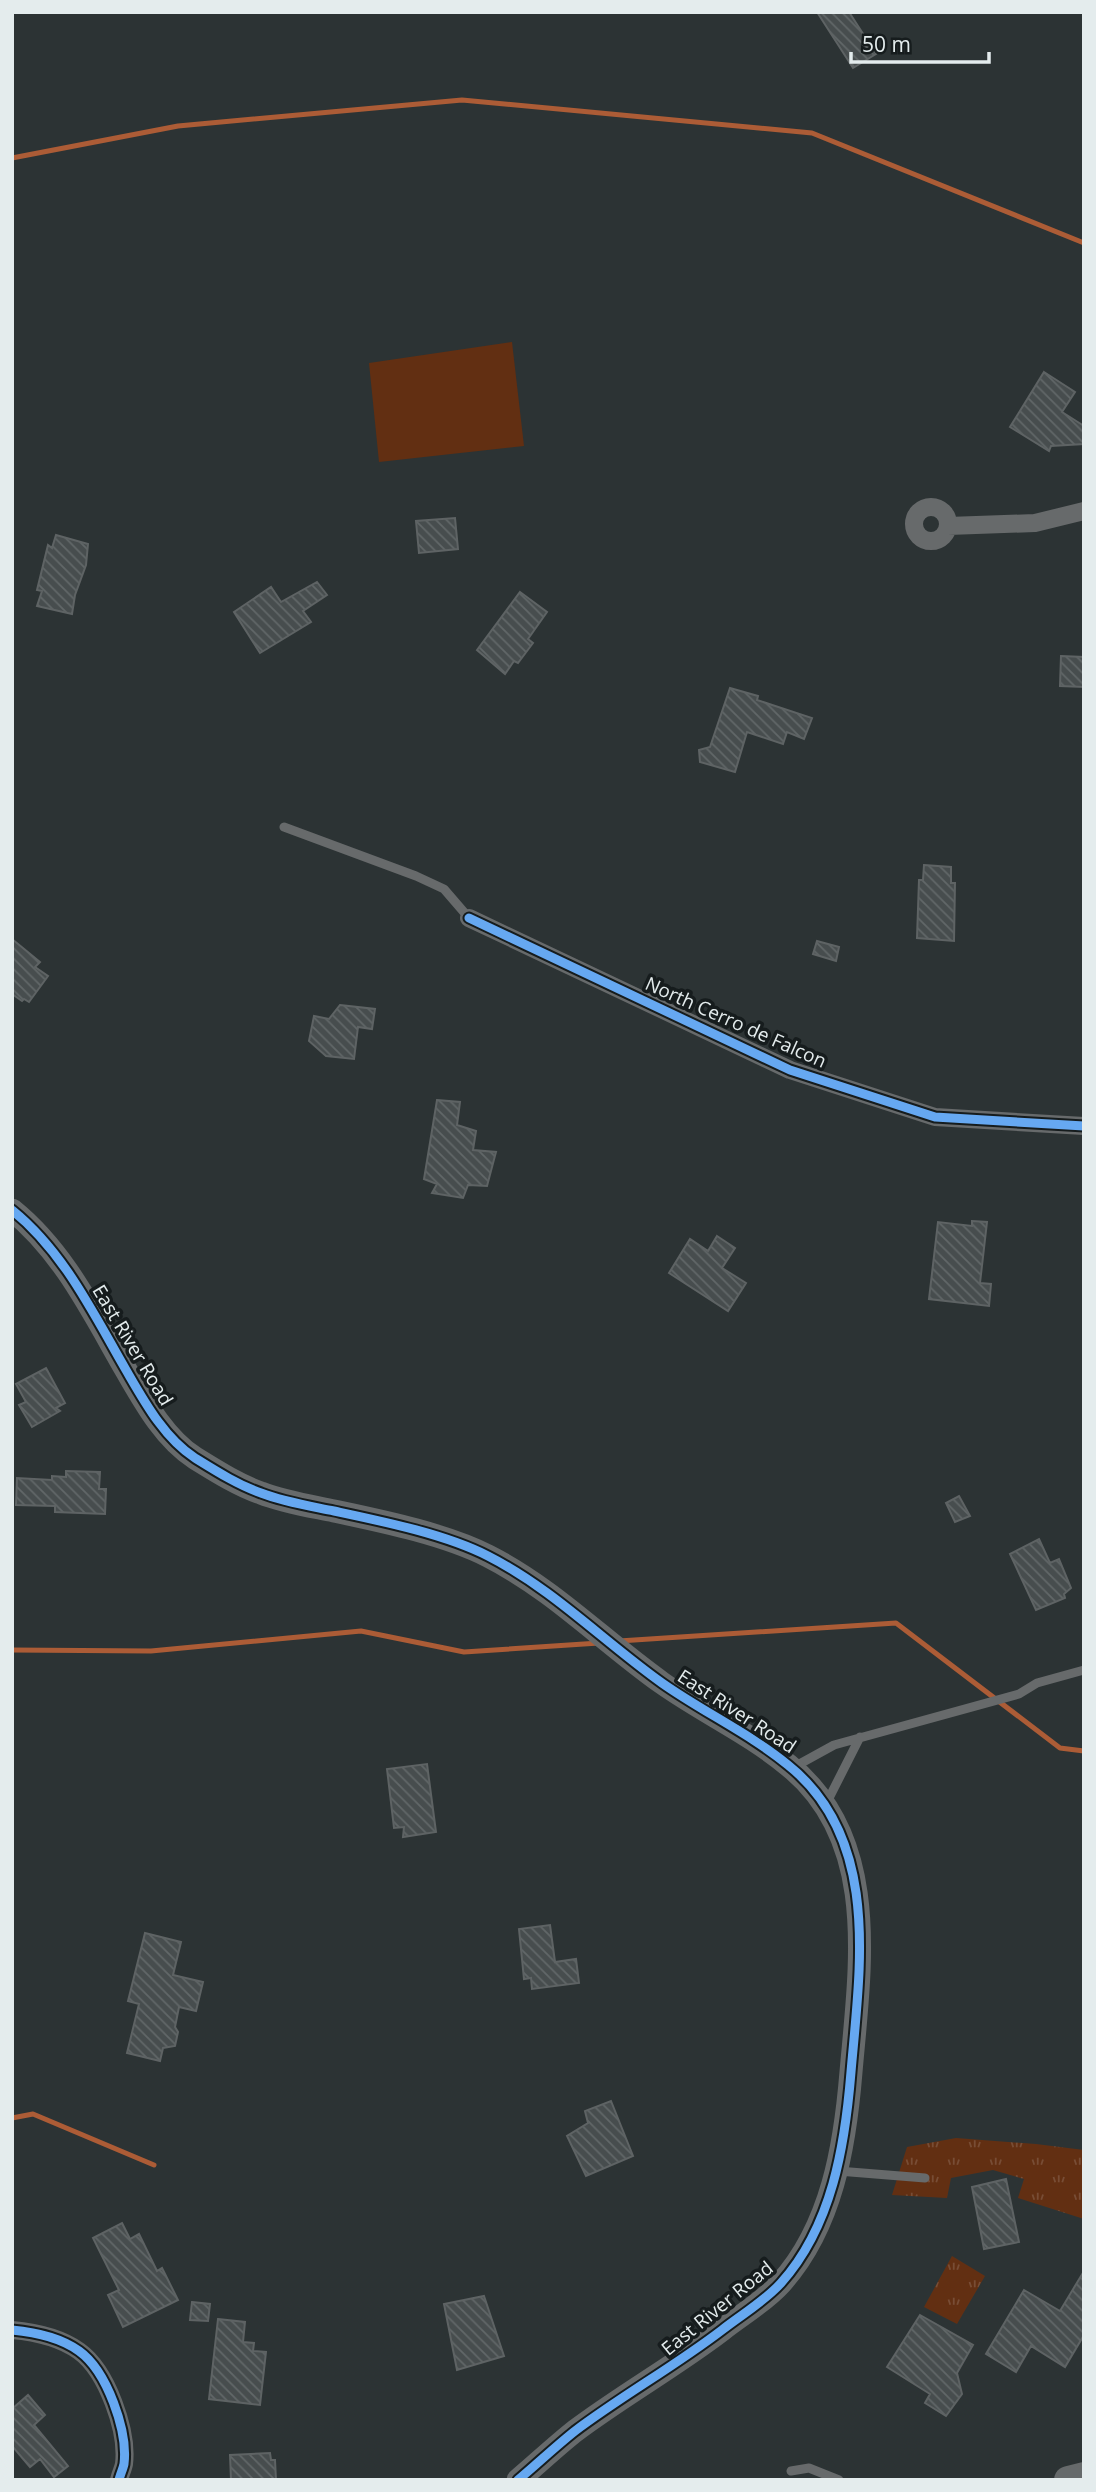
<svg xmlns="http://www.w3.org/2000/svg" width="1096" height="2492" font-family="'Open Sans',sans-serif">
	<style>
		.grass { fill: #622f12 }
		.park { fill: url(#park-tufts) }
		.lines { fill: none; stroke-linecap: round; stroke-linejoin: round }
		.stream { stroke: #ac5c36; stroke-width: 5 }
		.building { fill: url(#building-back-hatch); stroke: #5e6364; stroke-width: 2 }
		.service { stroke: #676a6b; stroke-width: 9 }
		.minor { stroke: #676a6b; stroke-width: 18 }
		.tertiary { stroke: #676a6b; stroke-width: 23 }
		.primary { stroke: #666a6b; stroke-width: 28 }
		.cycleway-casing { stroke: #161c1d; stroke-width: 13 }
		.cycleway { stroke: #66a8f1; stroke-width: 9 }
		.labels { text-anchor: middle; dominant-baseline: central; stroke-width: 7; stroke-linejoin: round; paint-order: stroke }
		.street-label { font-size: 19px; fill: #e4eced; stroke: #161c1d }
	</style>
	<defs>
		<pattern id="park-tufts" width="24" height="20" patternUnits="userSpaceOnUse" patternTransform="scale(1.75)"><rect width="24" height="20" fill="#622f12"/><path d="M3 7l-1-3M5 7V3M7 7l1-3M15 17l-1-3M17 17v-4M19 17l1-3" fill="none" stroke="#784d35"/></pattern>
		<pattern id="building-back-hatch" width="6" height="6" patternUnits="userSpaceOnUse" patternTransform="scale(1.75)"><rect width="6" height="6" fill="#474d4e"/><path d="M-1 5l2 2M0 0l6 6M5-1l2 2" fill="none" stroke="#616768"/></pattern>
	</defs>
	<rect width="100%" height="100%" fill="#2c3334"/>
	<path class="grass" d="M512 342 524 446 379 462 369 363Z"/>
	<path class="park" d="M956 2138 1036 2144 1084 2150V2219L1018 2198 1024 2179 993 2170 951 2178 947 2198 892 2195 907 2147Z
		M952 2256 985 2276 957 2324 924 2307Z"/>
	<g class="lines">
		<path class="stream" d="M12 158 178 126 462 100 812 133 1084 243
			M619 1641 896 1623 1060 1748 1084 1751
			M12 1650 151 1651 361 1631 464 1652 599 1643
			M12 2118 33 2114 154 2165"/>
	</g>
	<path class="building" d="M817 12H849L876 54 853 68Z
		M1044 372 1075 392 1062 412 1084 426V444L1051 446 1049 451 1010 427Z
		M455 518 458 549 419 553 416 521Z
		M56 535 88 544 86 565 75 595 72 614 37 606 42 591 37 590 48 545 52 548Z
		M317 582 327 595 303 611 311 622 260 653 234 612 271 587 281 602Z
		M520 592 547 612 528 639 533 643 518 663 514 661 505 674 477 650Z
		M1061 656 1084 657V687L1060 686Z
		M730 688 758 696 757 700 812 718 804 739 787 732 783 744 747 732 735 772 700 762 699 750 710 747Z
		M924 865 951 867V883H955L954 941 917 938 919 880H923Z
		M12 939 40 962 35 967 48 976 29 1002 24 999 22 1001 12 994Z
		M817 941 839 947 836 961 813 954Z
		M340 1005 375 1009 372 1029 358 1027 354 1059 326 1056 309 1041 314 1016 329 1019Z
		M437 1100 460 1102 457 1125 476 1131 473 1150 496 1152 487 1186 468 1185 463 1198 432 1193 437 1184 424 1179Z
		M972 1221 987 1222 980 1283 991 1284 989 1306 929 1299 938 1222 972 1226Z
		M717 1236 735 1248 722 1268 746 1283 728 1311 669 1273 690 1239 708 1251Z
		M46 1368 65 1403 56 1408 60 1411 32 1427 19 1405 26 1402 16 1384Z
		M66 1471 100 1472 99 1489H106L105 1514 55 1512V1506L16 1505 17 1478 52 1480V1476L66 1477Z
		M959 1496 970 1516 955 1522 946 1503Z
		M1039 1539 1050 1563 1059 1559 1071 1588 1064 1594 1065 1598 1036 1610 1010 1554Z
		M427 1764 436 1832 403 1837 404 1827 394 1828 387 1769Z
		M550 1925 555 1962 576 1959 579 1983 532 1989 531 1978 524 1979 519 1929Z
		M145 1933 181 1942 173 1975 203 1982 196 2011 179 2007 175 2027 178 2032 175 2046 163 2048 160 2061 127 2053 139 2004 128 2001Z
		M611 2101 633 2156 586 2176 567 2136 588 2123 585 2111Z
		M1006 2179 1019 2242 984 2249 972 2187Z
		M122 2223 130 2239 139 2234 157 2271 162 2268 178 2300 123 2327 108 2295 119 2290 93 2238Z
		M1084 2271V2335L1065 2367 1031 2346 1016 2372 986 2354 1024 2290 1060 2311Z
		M484 2296 504 2356 457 2370 444 2304Z
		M192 2302 210 2304 208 2321 190 2320Z
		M920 2315 973 2345 957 2373 962 2394 946 2416 925 2403 930 2394 887 2367Z
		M218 2319 245 2322 243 2342 254 2343 253 2351 266 2352 260 2405 209 2399Z
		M28 2395 45 2415 34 2425 68 2466 54 2477 40 2459 30 2467 12 2446V2409Z
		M270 2453 271 2460H275L276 2480H231L230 2455Z"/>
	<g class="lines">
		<path class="service" d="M284 827 416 876 444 889 469 918
			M794 1767 834 1745 1019 1694 1037 1683 1084 1670
			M826 1804 860 1737
			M838 2171 925 2178
			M791 2471 809 2468 839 2480"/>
		<path class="minor" d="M914 524a17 17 0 1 1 34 0a17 17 0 1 1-34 0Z
			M948 526 1035 523 1084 511
			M469 918 790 1070 935 1117 1084 1126
			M12 2330C34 2332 61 2338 79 2351 107 2371 128 2431 124 2464 123 2469 120 2475 119 2480"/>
		<path class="tertiary" d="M12 1210C64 1252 93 1313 126 1370 144 1401 164 1438 195 1458 216 1471 238 1485 261 1493 284 1502 310 1506 334 1511 381 1521 445 1534 488 1556 553 1589 603 1641 662 1683 703 1712 749 1733 788 1765 881 1839 860 1967 851 2072 845 2146 832 2226 781 2283 765 2301 741 2315 722 2330 675 2366 623 2395 575 2431 556 2446 537 2464 518 2480"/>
		<path class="primary" d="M1068 2480 1084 2476"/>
		<g class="cycleway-casing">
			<path id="cycleway" d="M469 918 790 1070 935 1117 1084 1126
				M12 1210C64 1252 93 1313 126 1370 144 1401 164 1438 195 1458 216 1471 238 1485 261 1493 284 1502 310 1506 334 1511 381 1521 445 1534 488 1556 553 1589 603 1641 662 1683 703 1712 749 1733 788 1765 881 1839 860 1967 851 2072 845 2146 832 2226 781 2283 765 2301 741 2315 722 2330 675 2366 623 2395 575 2431 556 2446 537 2464 518 2480
				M12 2330C34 2332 61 2338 79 2351 107 2371 128 2431 124 2464 123 2469 120 2475 119 2480"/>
		</g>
		<use href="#cycleway" class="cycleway"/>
	</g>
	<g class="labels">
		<g class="street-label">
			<text transform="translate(736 1022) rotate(24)">North Cerro de Falcon</text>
			<text transform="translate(133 1345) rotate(59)">East River Road</text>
			<text transform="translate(737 1711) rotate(33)">East River Road</text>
			<text transform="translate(717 2308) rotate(-39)">East River Road</text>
		</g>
	</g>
	<rect width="1096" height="2492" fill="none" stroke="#e4eced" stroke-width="28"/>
	<path d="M851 52v10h138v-10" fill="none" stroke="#e4eced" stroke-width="3.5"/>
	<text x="862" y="52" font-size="21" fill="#e4eced" stroke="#161c1d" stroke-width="5" paint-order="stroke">50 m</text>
</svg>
